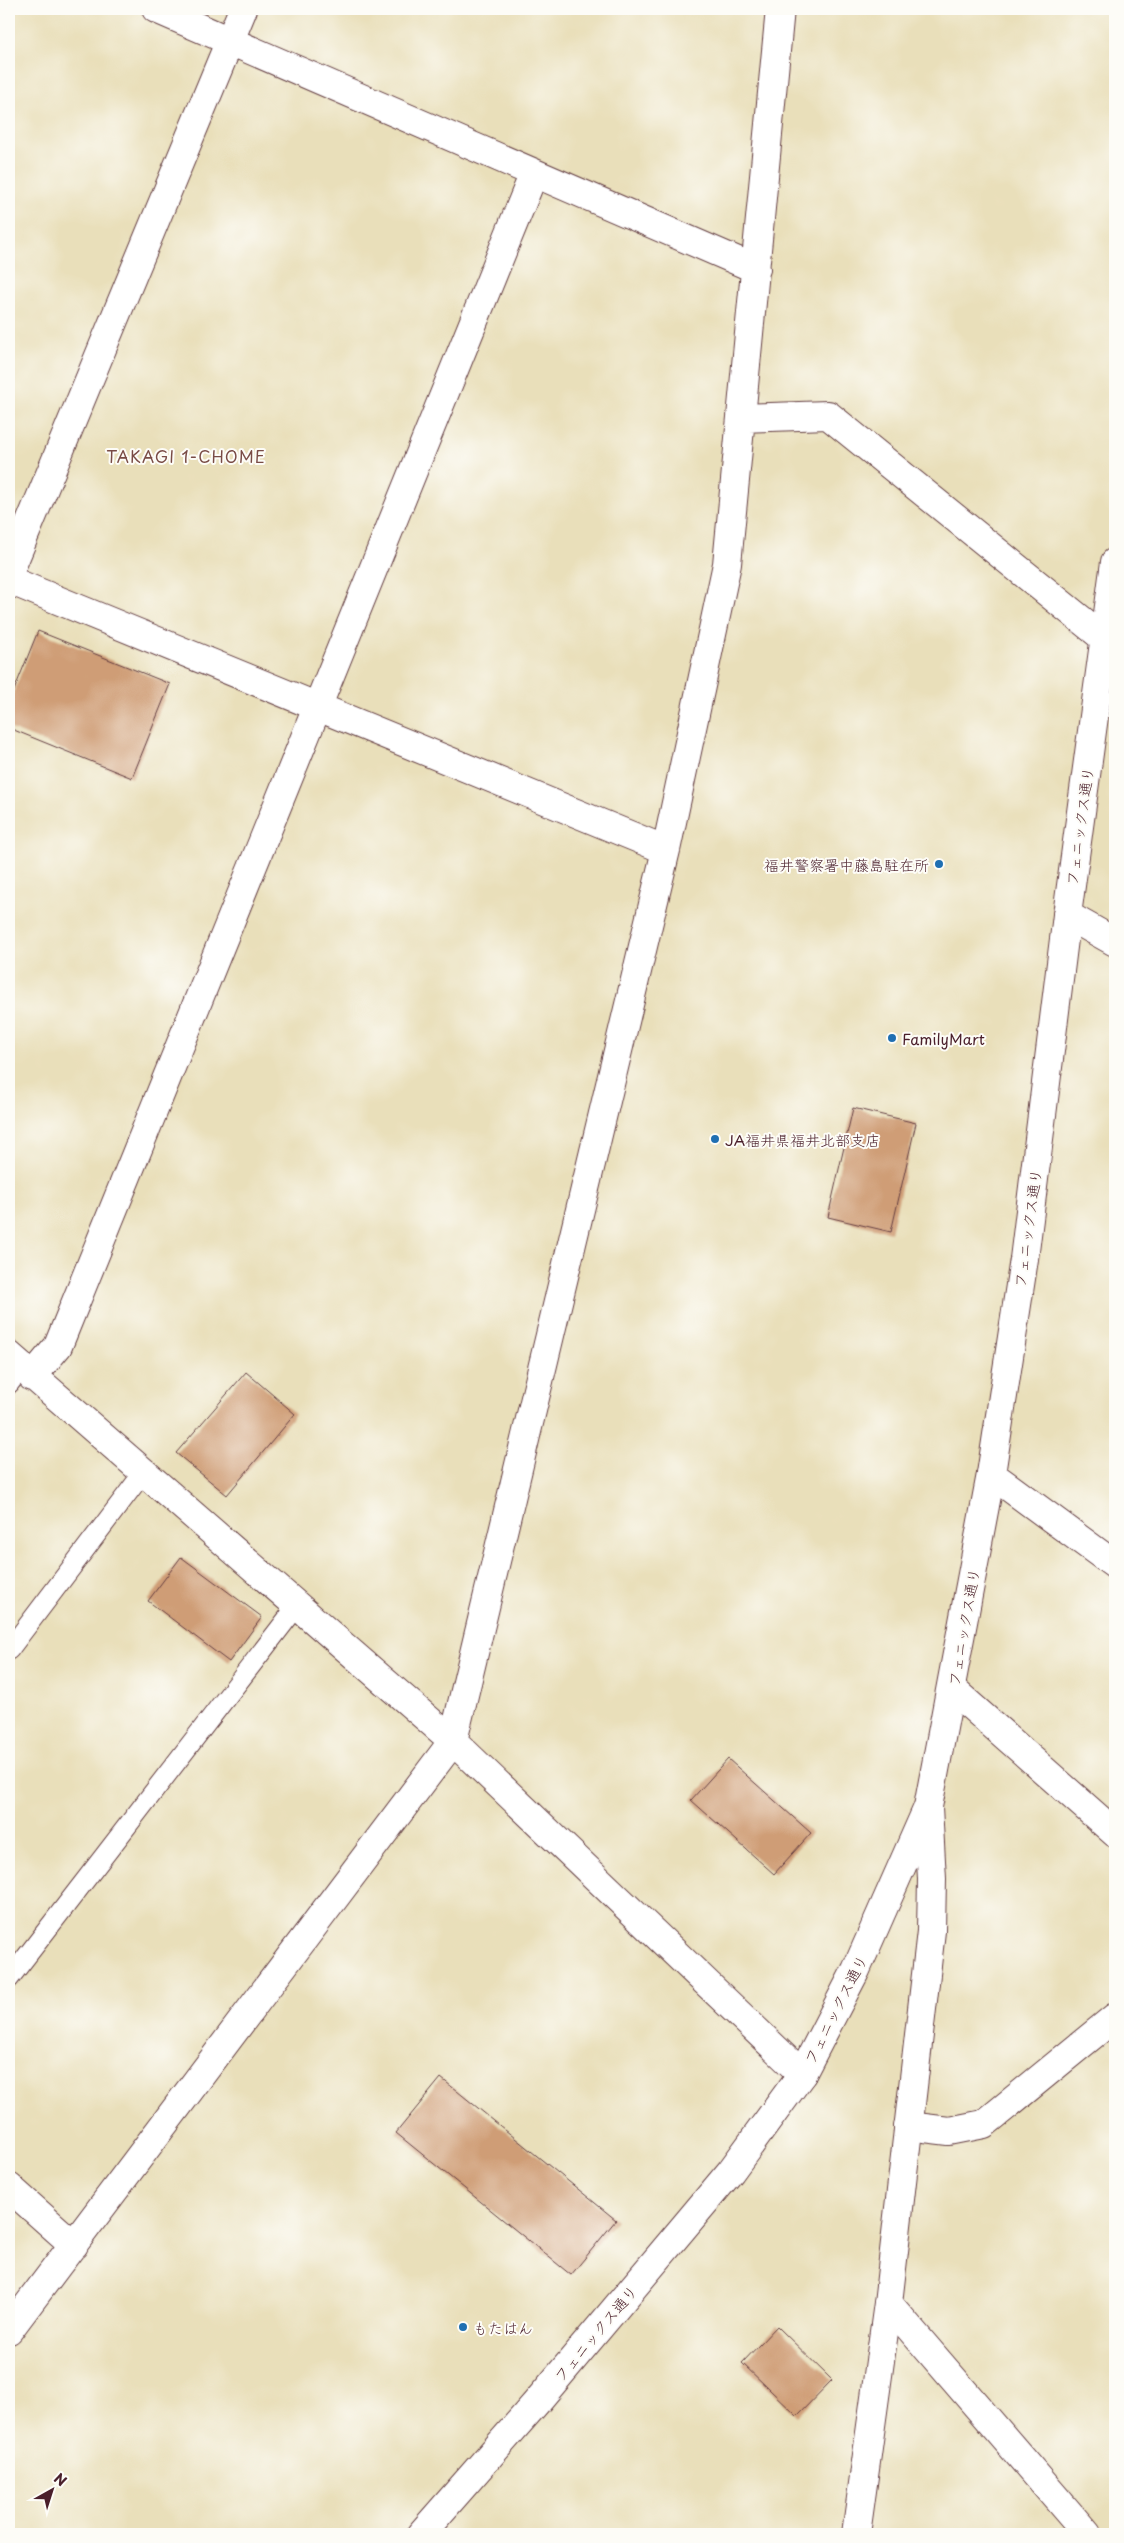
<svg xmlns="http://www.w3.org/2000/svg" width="1124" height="2543" font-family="'Playpen Sans','Klee One',sans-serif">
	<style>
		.building { fill: #cf9d76 }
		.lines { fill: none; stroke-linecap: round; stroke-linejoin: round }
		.service-casing { stroke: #623c40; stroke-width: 21 }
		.minor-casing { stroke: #623c40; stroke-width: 30 }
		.tertiary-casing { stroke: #623c40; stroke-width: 30 }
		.primary-casing { stroke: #623c40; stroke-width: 30 }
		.service { stroke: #fff; stroke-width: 19 }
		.minor { stroke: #fff; stroke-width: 28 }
		.tertiary { stroke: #fff; stroke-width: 28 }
		.primary { stroke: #fff; stroke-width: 28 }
		.poi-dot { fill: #1f6fb2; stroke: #fdfcf7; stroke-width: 2 }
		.labels { text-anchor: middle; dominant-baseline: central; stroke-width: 4; stroke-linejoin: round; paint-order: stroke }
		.street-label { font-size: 15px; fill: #4a1f2b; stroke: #fdfcf7 }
		.poi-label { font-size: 15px; fill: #4a1f2b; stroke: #fdfcf7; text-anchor: start }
		.neighbourhood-label { font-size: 16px; letter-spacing: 1px; fill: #794b45; stroke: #fdfcf7 }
	</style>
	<rect width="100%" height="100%" fill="#fdfcf7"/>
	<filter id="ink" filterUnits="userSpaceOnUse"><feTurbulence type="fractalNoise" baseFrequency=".02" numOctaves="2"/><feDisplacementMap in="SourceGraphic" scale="10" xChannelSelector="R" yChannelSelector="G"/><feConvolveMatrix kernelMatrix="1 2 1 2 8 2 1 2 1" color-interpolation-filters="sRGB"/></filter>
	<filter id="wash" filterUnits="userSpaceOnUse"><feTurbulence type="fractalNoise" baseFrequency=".0096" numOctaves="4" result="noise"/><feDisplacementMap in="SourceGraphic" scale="20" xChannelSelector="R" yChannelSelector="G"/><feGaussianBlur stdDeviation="1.12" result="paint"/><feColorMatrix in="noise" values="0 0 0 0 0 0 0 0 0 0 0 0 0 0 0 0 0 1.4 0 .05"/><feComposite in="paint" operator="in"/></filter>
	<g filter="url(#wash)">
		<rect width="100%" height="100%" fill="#e9dfba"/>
		<g id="blocks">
			<path class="building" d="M38 631 170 684 132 778 9 728V703Z
				M853 1108 916 1123 891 1232 828 1217Z
				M246 1372 295 1414 227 1495 176 1453Z
				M181 1557 262 1617 229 1662 148 1601Z
				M728 1759 811 1833 774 1874 691 1800Z
				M441 2078 616 2220 571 2275 396 2133Z
				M777 2326 832 2380 797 2416 742 2363Z"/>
		</g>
	</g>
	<g filter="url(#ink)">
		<use href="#blocks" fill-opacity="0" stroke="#623c40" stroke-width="1"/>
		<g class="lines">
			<g class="service-casing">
				<path id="service" d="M9 1384 22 1367
					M9 1650 143 1473
					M9 1979 297 1606"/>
			</g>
			<g class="minor-casing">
				<path id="minor" d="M156 9 756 269
					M741 418 828 415 1105 639
					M9 580 666 850
					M1067 915 1115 942
					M9 1355 453 1741 802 2074
					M32 1377 58 1346 534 173
					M991 1474 1115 1565
					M952 1689 1115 1833
					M908 2126 949 2131 984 2124 1115 2017
					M9 2187 74 2245
					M888 2303 1087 2534
					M9 2330 453 1741 666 850 727 564 780 9"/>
			</g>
			<g class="tertiary-casing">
				<path id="tertiary" d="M9 573 243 9
					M856 2534 888 2303 931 1931 932 1879 928 1807"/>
			</g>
			<g class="primary-casing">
				<path id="primary" d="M421 2534 536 2403 731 2171 802 2074 856 1970 928 1807 991 1474 1024 1259 1067 915 1115 562"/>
			</g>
			<use href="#service" class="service"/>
			<use href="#minor" class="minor"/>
			<use href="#tertiary" class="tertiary"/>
			<use href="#primary" class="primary"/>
		</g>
	</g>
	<g class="poi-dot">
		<circle cx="939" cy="864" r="5"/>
		<circle cx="892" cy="1038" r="5"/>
		<circle cx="715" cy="1139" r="5"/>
		<circle cx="463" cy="2327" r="5"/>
	</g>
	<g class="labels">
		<g class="street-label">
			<text transform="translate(1079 826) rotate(-82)">フェニックス通り</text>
			<text transform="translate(1027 1228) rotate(-82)">フェニックス通り</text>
			<text transform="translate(963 1627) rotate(-80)">フェニックス通り</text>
			<text transform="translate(835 2009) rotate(-63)">フェニックス通り</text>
			<text transform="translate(595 2333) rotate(-50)">フェニックス通り</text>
		</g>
		<g class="poi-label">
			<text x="929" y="864" text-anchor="end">福井警察署中藤島駐在所</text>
			<text x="902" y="1038">FamilyMart</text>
			<text x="725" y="1139">JA福井県福井北部支店</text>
			<text x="473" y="2327">もたはん</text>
		</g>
		<g class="neighbourhood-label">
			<text x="186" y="456">TAKAGI 1-CHOME</text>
		</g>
	</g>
	<rect width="1124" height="2543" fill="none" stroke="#fdfcf7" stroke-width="30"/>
	<g transform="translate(52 2490) rotate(39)" stroke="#fdfcf7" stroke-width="4" paint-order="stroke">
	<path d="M0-4L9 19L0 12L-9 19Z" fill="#4a1f2b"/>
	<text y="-8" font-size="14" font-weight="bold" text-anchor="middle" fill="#4a1f2b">N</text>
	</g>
</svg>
